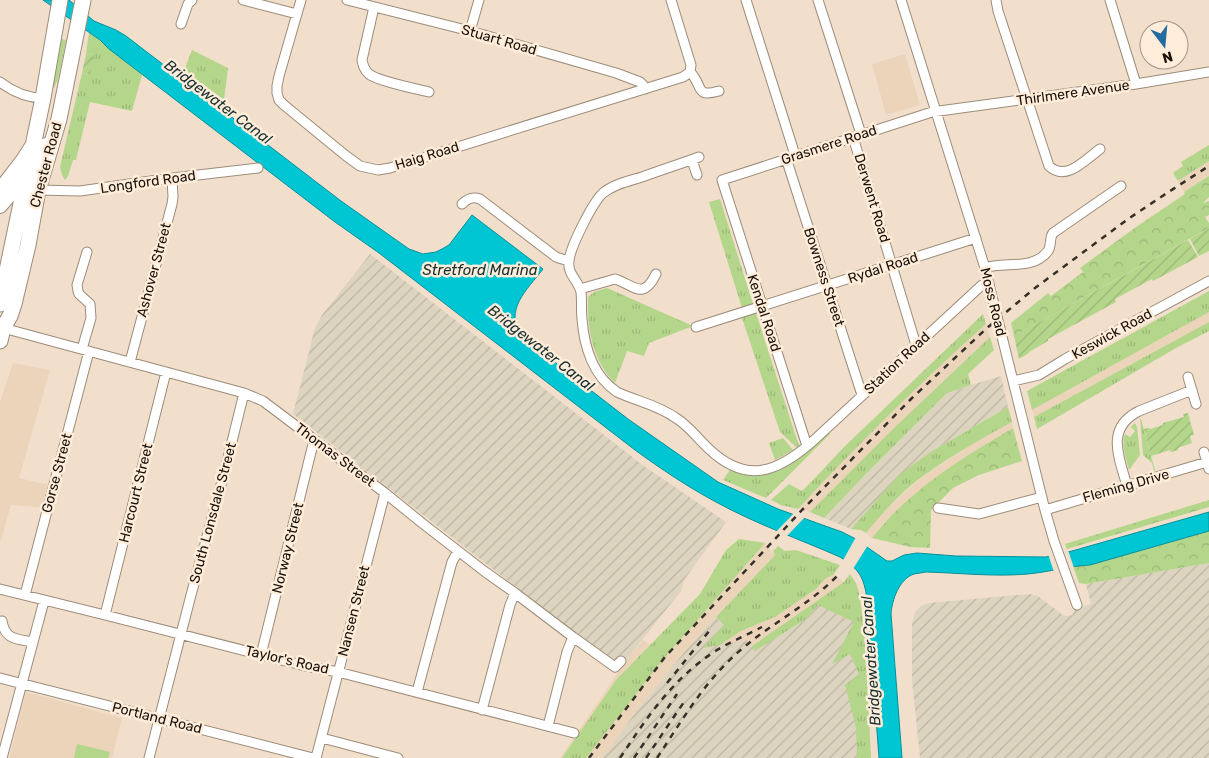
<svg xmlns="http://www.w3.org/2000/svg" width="1209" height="758" font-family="Rubik,sans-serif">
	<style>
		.built { fill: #ecd4bb }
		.industrial { fill: url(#industrial-furrows) }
		.grass { fill: url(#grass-tufts) }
		.forest { fill: url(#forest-crowns) }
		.garden { fill: url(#garden-furrows) }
		.pitch { fill: #b4d68b }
		.water { fill: #00c6d4; stroke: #079098 }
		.pier { fill: #f1dfcc }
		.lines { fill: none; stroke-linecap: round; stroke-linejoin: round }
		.street-casing { stroke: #9d8c7a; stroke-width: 11 }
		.primary-casing { stroke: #9d8c7a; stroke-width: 16 }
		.highway-casing { stroke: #9d8c7a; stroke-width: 17 }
		.street { stroke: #fff; stroke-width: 9 }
		.primary { stroke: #fff; stroke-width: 14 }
		.highway { stroke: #fff; stroke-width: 15 }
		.rail { stroke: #373027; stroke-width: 2.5; stroke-dasharray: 6 6; stroke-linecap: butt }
		.labels { text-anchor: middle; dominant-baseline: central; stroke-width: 5; stroke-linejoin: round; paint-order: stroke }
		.street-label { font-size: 14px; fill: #18120b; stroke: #ffecd9 }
		.water-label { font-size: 15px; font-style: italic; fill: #173033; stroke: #ffecd9 }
	</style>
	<defs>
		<pattern id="industrial-furrows" width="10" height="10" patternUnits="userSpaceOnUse" patternTransform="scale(1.25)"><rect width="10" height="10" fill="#ddd4bf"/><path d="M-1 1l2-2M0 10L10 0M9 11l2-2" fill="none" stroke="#bdb5a3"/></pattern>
		<pattern id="grass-tufts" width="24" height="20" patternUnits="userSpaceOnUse" patternTransform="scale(1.25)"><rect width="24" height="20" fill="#b4d68b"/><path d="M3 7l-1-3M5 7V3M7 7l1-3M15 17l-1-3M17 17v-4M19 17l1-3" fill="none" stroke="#9ab777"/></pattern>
		<pattern id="forest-crowns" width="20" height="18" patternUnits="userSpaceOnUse" patternTransform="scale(1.25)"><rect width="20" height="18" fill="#b4d68b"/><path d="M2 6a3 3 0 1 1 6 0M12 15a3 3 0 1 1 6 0" fill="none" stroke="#9ab777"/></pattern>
		<pattern id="garden-furrows" width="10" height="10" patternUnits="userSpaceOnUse" patternTransform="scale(1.25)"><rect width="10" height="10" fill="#b4d68b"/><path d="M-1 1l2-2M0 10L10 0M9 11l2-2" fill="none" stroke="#9ab777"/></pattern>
	</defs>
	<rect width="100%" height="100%" fill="#f1dfcc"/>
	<path class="built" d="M905 54 920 105 886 115 872 64Z
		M1209 161V176L1184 192 1178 181Z
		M1209 312V322L1034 417 1032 410Z
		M986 324 990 337 895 427 810 512 798 509 847 456 887 417 939 366Z
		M13 363 50 370 19 478 54 486 48 508 11 505 0 543V402Z
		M1012 422 1013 428 989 442 884 522 872 538 866 533 879 516 899 497 925 475 985 436Z
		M765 543 775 555 716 617 686 650 635 713 602 758H560L627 659 643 640 665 656Z
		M834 574 844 582 752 646 747 640 720 645 741 631 775 617 816 589 825 579Z
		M26 692 122 718 112 758H9Z"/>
	<path class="industrial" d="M370 254 644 466 726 522 684 580 681 591 627 659 620 663H614L293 414 315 328 322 315Z
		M1001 376 1008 407 929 453 900 475 851 529 824 518 865 475 947 393 971 385Z
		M1209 563V758H920L912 681V624L915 612 921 606 929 603 1030 594 1038 596 1064 616H1067L1072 615 1075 609 1091 604 1086 584Z
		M820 602 864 626 871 758H602L635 713 686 650 716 617 725 625 704 647 747 640 756 650 806 619Z"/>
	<path class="grass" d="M89 32 142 75 132 111 90 102 76 160H73L68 176 65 180 62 175 60 167 82 73 89 75 93 55 86 54Z
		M61 39 66 40 58 80 54 88 52 83Z
		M192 50 228 68 224 100 184 71Z
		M1209 145V161L1178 181 1173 173 1183 166 1181 162Z
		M720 199 753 304 742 308 709 202Z
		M607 288 693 326 649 343 644 356 627 351 615 383C592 360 587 328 588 297L594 292Z
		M1209 291V312L1032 410 1027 391Z
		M755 310 799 446 797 448 780 432 741 315Z
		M983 314 986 324C920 383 858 444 798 509L781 505 771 500 789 484 802 491 814 479 844 447Z
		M1209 322V331L1176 348 1037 429 1034 417Z
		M990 337 994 350 968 374 971 385 947 393 865 475 824 518 810 512 895 427Z
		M1008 407 1012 422C982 438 953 455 926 474 903 490 883 512 866 533L861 530 851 529 899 475 929 453Z
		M1140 419H1141L1155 470 1154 471 1152 463 1143 455Z
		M1135 423 1137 427 1140 455 1129 470C1126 457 1121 446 1125 434L1130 437 1135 431 1131 427Z
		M829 432 830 434 766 498 723 480 730 470C735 472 740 474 745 475 777 480 808 452 829 432Z
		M783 438 793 450 775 460 769 443Z
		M739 539 765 543 665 657 586 758H562L616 680 700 594 726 550Z
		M778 546 785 551 796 550 840 565 834 574 825 579 816 589 775 617 741 631 720 645 703 648 724 625 716 617 775 555 773 551Z
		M850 574 856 583 859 592 864 626 871 758H857L856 728 845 685 859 674 850 654 832 664 854 622 818 605 806 619 755 651 752 646 844 582Z"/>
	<path class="forest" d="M1209 176V197L1203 203 1209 201V215L1205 217 1209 223V228L1014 336 1011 323 1048 293 1051 296 1083 272 1080 268 1136 227 1185 194 1184 192Z
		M1013 428 1022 461 979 475 953 488 931 510 930 548 910 547 872 538C909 490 962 458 1013 428Z
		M1209 500V507L1067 549 1065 544Z
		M1209 531V563L1086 584 1079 583 1073 566 1090 565Z"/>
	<path class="garden" d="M86 54 94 55 90 75 82 73Z
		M1209 228V251L1199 256 1190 239Z
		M1188 240 1198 257 1153 281 1152 279 1115 299 1116 302 1048 339V341L1029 352V353L1019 359 1014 336Z
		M1188 413 1194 435 1190 436 1192 443 1178 448V450L1171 452 1170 450 1151 456 1144 429 1149 428 1150 429 1163 425V423L1184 417 1183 414Z"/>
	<path class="pitch" d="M77 744 110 752 108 758H74Z"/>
	<path class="water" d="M43 0H69L94 21 116 30 126 36 341 201 409 249 423 254 436 252 442 249 449 245 472 215 543 269C527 290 503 310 522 337L628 419 718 482 778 509 842 532 854 538 887 561H892L904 555 917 553 956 556 1046 557 1072 551 1209 512V531L1090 565C1069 566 1049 572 1028 574 994 577 960 573 926 572 922 573 918 573 914 574 899 579 892 600 891 614L902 758H879L867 599C864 577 859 569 840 557 799 539 756 524 716 502 688 487 661 469 635 450L379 253 335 222 109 49 100 40Z"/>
	<path class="pier" d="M795 512 806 516 786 537 775 533Z
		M856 537 868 545 853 569 842 562Z
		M1068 550 1074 568 1054 572 1048 554Z"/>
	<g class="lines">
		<g class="street-casing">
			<path id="street" d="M243 0 297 14
				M301 0 279 76 277 86V93L279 100 284 105 345 155 360 166 378 170 390 168 683 77 690 72
				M347 0 470 31 616 73 640 82 643 85 645 89
				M671 0 691 65 690 72
				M746 0 795 155
				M818 0 861 134
				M901 0 985 268 1045 510 1054 541 1077 605
				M996 0 998 11 1049 166C1066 182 1085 160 1100 149
				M1110 0 1136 84
				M374 7 362 60C363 65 364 70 369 74 377 81 417 89 429 92
				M181 24 188 4 192 0
				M470 31 479 0
				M690 72C704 86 694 98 719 91
				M0 82C13 92 26 98 43 98
				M853 137 916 345
				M699 157C680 164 661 170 642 177 629 181 614 184 603 193 593 202 570 247 569 261 567 274 578 280 581 292 582 301 581 310 582 319 584 346 593 376 617 392 636 401 658 405 676 418 689 426 698 439 709 449 747 485 778 472 813 441L982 285 989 283
				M786 158 862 395
				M692 160 697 175
				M38 190 80 191 172 178 258 168
				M462 204C467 199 472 196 480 199L556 257 562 259 569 261
				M985 268C1004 261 1033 271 1048 251 1052 245 1049 238 1053 233L1121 186
				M580 289 615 279C634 285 643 301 656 274
				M696 327 976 238
				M3 328 244 393 263 401 385 493 422 523 484 571 515 593 573 637 615 667 621 661
				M82 349 91 318 90 304 79 294 78 291 77 285 87 252
				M130 362 172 204 173 197 172 178
				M1188 377 1196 404
				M1013 381 1039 375 1065 359 1209 281
				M807 446 722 180 932 112 1136 84 1209 72
				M1204 452 1209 469
				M1127 486C1119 457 1105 428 1139 411L1192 390
				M938 508 979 514 1042 497
				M1045 510 1207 462
				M0 589 105 615 301 665 338 672 574 733
				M25 595 89 351
				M105 615 166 372
				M2 621C5 640 17 639 33 642
				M261 655 314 440
				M0 678 313 758
				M417 692 452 562 458 551
				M482 710 510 605 515 593
				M548 726 567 652 573 637
				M322 738 398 758
				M2 758 44 601
				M149 758 191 595 224 474 244 393
				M316 758 385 493"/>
		</g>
		<g class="primary-casing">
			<path id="primary" d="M0 190 23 160 32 146
				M0 206 33 168 40 159 46 145"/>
		</g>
		<g class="highway-casing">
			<path id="highway" d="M0 304 43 98 60 0
				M0 341 3 328 10 316 14 304 28 245 38 190 59 119 83 0"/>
		</g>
		<use href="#street" class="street"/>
		<use href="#primary" class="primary"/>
		<use href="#highway" class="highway"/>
		<path class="rail" d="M667 683 710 630
			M589 758 665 657 802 510 911 399 987 328 1035 288 1128 219 1170 191 1209 166
			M620 758C646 719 671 681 711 654 727 643 745 636 762 627
			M634 758 677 694
			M646 758 686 699
			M657 758C681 722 703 684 735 655 766 626 807 607 837 576"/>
	</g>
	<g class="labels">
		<g class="street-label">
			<text transform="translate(499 40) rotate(16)">Stuart Road</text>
			<text transform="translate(1073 93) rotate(-8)">Thirlmere Avenue</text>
			<text transform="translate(829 145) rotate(-18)">Grasmere Road</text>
			<text transform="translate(427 156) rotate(-17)">Haig Road</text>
			<text transform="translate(46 165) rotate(-75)">Chester Road</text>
			<text transform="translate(148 182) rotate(-8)">Longford Road</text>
			<text transform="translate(872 198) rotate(73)">Derwent Road</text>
			<text transform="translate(883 268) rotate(-18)">Rydal Road</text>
			<text transform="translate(154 270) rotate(-75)">Ashover Street</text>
			<text transform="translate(824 277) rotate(72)">Bowness Street</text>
			<text transform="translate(993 302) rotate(76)">Moss Road</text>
			<text transform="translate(764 313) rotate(72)">Kendal Road</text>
			<text transform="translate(1112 334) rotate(-29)">Keswick Road</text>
			<text transform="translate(897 363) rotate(-43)">Station Road</text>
			<text transform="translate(335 455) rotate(37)">Thomas Street</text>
			<text transform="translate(57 473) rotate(-75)">Gorse Street</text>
			<text transform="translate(1126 486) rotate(-16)">Fleming Drive</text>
			<text transform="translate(136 493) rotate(-76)">Harcourt Street</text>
			<text transform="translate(213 513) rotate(-75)">South Lonsdale Street</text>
			<text transform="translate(288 548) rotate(-76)">Norway Street</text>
			<text transform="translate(354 611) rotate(-76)">Nansen Street</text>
			<text transform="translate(287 660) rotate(13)">Taylor's Road</text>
			<text transform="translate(157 718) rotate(14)">Portland Road</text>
		</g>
		<g class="water-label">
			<text transform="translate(218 102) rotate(37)">Bridgewater Canal</text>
			<text x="480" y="270">Stretford Marina</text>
			<text transform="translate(541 348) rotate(38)">Bridgewater Canal</text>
			<text transform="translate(871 661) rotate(-94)">Bridgewater Canal</text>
		</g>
	</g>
	<g transform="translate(1164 45) rotate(164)"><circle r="24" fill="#ffecd9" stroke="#a39587"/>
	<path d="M0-4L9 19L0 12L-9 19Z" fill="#226c9f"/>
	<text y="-8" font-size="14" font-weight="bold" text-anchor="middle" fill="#18120b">N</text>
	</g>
</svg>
